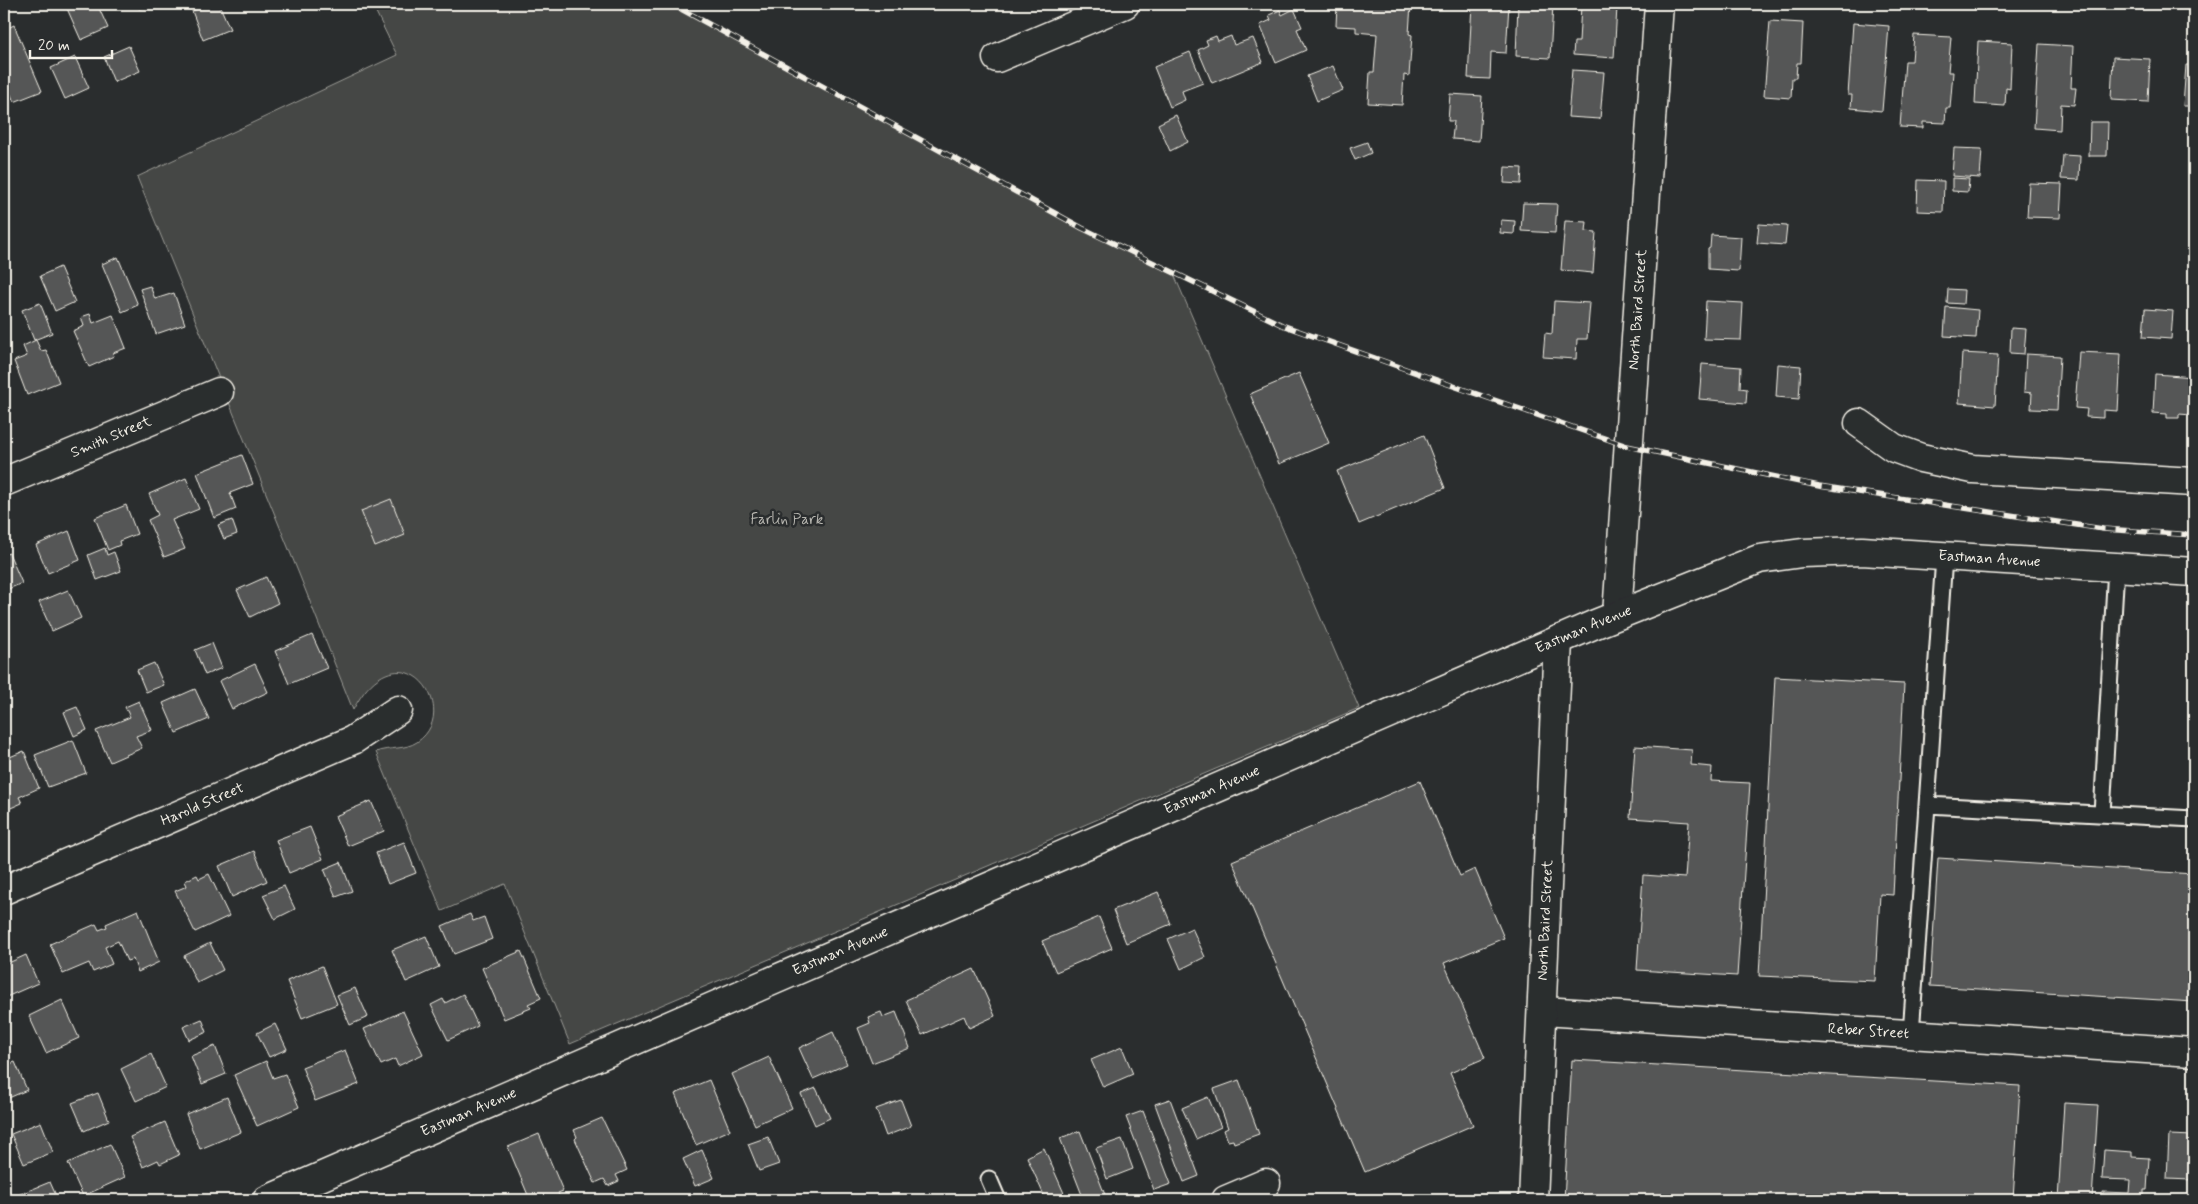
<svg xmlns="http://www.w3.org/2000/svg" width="2198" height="1204" font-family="Mynerve,sans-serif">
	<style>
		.green { fill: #444645; stroke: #9c9c96 }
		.building { fill: #555756; stroke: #f4f1e8 }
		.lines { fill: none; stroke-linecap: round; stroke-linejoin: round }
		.lane-casing { stroke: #f4f1e8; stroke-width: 19 }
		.street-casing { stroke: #f4f1e8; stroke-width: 31 }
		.lane { stroke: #2a2d2e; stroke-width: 15 }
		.street { stroke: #2a2d2e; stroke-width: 28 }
		.rail-casing { stroke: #f4f1e8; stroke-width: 5.5 }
		.rail { stroke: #2a2d2e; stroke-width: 4; stroke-dasharray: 11; stroke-linecap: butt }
		.labels { text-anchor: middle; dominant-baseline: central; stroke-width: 5; stroke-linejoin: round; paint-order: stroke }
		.street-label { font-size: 15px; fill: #f4f1e8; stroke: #2a2d2e }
		.park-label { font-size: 15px; fill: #b6b5af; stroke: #2a2d2e }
	</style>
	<rect width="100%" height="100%" fill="#2a2d2e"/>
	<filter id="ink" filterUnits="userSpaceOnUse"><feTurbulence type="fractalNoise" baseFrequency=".02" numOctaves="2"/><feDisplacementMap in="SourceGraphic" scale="10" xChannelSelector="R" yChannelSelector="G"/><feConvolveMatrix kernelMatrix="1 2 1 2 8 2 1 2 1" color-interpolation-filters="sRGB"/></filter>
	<g filter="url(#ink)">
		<path class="green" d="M372 4H672L1082 228 1173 272 1359 708 570 1044 505 884 442 911 376 752C389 747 405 750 417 742 465 710 399 621 353 710L299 574 137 177 397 55Z"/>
		<path class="building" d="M65 4H97L108 28 81 40Z
			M137 4H150L139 9Z
			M211 4H219L230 29 203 40 192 11Z
			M1337 4H1411L1409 34 1412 35 1409 76 1404 75 1402 105 1368 103 1370 72H1374L1377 34 1356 32V27L1336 26Z
			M1472 4H1509L1506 53 1491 52 1490 79 1468 78Z
			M1518 4H1553L1550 58 1516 56Z
			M1581 5 1617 7 1614 58 1573 55 1574 42H1579Z
			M1294 9 1302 27 1297 29 1306 50 1276 63 1260 25 1271 20 1269 15 1280 10 1282 15Z
			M1770 21 1803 23 1801 63H1797L1796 78H1792L1791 98 1764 96Z
			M1853 23 1889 26 1882 111 1851 108 1852 95H1848Z
			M14 25 42 91 14 102 4 78V30Z
			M1914 35 1951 37 1948 72H1953L1950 108H1946L1945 123 1923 122V128L1900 127 1905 61H1912Z
			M1216 36 1218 41 1231 36 1234 45 1253 38 1263 62 1212 83 1198 50 1208 45 1206 40Z
			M1978 41 2012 43 2010 89 2006 88 2005 106 1975 104Z
			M2039 44 2073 46 2071 88H2076L2074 105 2061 104 2060 130 2034 128Z
			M129 46 140 71 114 82 104 57Z
			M1190 52 1203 83 1182 91 1185 100 1170 107 1154 67Z
			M75 57 89 88 65 99 51 68Z
			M2113 57 2150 59 2148 102 2111 100Z
			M2186 65H2194V106H2183Z
			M1333 66 1343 90 1317 101 1307 76Z
			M1572 70 1604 72 1600 119 1568 117Z
			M1450 94 1482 96 1479 141 1452 139 1454 121H1448Z
			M1176 115 1188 142 1170 151 1158 124Z
			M2090 122H2108L2107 156H2089Z
			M1367 142 1371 153 1355 160 1350 148Z
			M1954 148 1982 149 1980 178 1952 176Z
			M2063 155 2080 156 2079 180 2061 179Z
			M1505 167 1522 168 1521 184 1504 183Z
			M1952 178 1969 179 1968 192 1952 191Z
			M1918 180 1944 181 1943 212 1917 211Z
			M2029 183 2062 184 2060 218 2027 217Z
			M1523 203 1557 204 1555 233 1521 231Z
			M1501 220 1515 221 1514 234 1500 233Z
			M1565 221 1587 222 1586 231 1596 232 1593 273 1561 270Z
			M1759 224 1787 226 1785 245 1757 243Z
			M1711 235 1741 237 1739 271 1708 269V249L1710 248Z
			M118 257 138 305 122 312 102 264Z
			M60 267 75 302 55 311 40 276Z
			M150 286 155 299 174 293 185 324 156 334 140 289Z
			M1948 289 1964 290 1963 304 1947 303Z
			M1554 301 1590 303 1587 339H1577L1576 359 1543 357 1545 333 1552 334Z
			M1706 301 1743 303 1741 340 1704 339Z
			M40 303 52 333 34 340 22 310Z
			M1946 307 1978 310 1976 338 1944 336Z
			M2145 309 2173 311 2171 339 2143 337Z
			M90 314 93 323 113 315 126 348 113 353 114 356 89 367 73 331 84 326 81 317Z
			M2011 328 2026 329 2024 354 2010 353Z
			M36 340 41 351 46 350 59 382 27 395 14 361 27 356 23 346Z
			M2079 352 2121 354 2118 411 2103 410V418L2086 417 2087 409 2075 408Z
			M1962 353 1998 355 1995 406 1959 403Z
			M2026 354 2060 356 2057 410 2031 409 2032 393 2024 392Z
			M1702 364 1741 367 1740 388 1747 389 1746 403 1699 399Z
			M1778 364 1801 366 1799 399 1776 397Z
			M1299 373 1329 443 1279 464 1250 394Z
			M2155 374 2194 377 2192 415 2179 414V418H2167V414L2153 413Z
			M1424 435 1445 488 1359 524 1337 471Z
			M242 455 253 484 230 493 236 509 214 518 197 473Z
			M186 478 199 509 172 520 185 549 164 557 148 520 158 515 149 494Z
			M391 499 405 535 375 547 361 511Z
			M126 505 137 534 119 541 120 545 108 550 95 518Z
			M232 520 237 534 224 539 218 525Z
			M69 531 80 560 48 573 36 545Z
			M105 548 107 555 114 552 121 571 97 580 88 555Z
			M9 553 22 583 4 591V555Z
			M266 577 278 603 250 617 237 590Z
			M68 590 81 618 52 631 39 602Z
			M312 635 327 668 289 684 275 651Z
			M212 643 222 668 205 675 195 650Z
			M154 663 164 685 146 692 137 670Z
			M255 664 268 692 232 709 219 681Z
			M1775 677 1904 684 1893 895 1880 894 1875 981 1759 976Z
			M195 689 209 719 176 733 163 703Z
			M139 701 152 730 136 736 142 748 110 762 96 731 130 717 125 707Z
			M77 707 87 730 74 736 64 712Z
			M73 740 86 773 48 787 35 755Z
			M1635 746 1692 750 1691 765 1712 767 1711 781 1750 783 1737 976 1637 970 1643 875 1685 878 1689 822 1630 818Z
			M24 751 39 788 19 797 22 803 4 811V772L9 769 5 759Z
			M1420 781 1460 876 1475 869 1504 938 1444 963 1485 1058 1450 1073 1473 1125 1365 1172 1232 861Z
			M371 801 384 831 348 846 335 816Z
			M310 827 323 859 289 873 276 840Z
			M404 842 416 873 388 884 376 853Z
			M254 851 267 881 232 897 219 866Z
			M1938 858 2194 874V1002L1930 986Z
			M341 862 352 891 336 897 324 869Z
			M209 874 229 916 195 932 175 891 187 886 185 881 197 875 199 879Z
			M284 886 295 909 275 919 263 895Z
			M1158 892 1171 924 1126 943 1113 910Z
			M138 910 159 962 138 972 133 959 127 961 118 941 105 947 112 964 93 972 89 963 63 974 50 944 96 924 99 930 107 927 106 924Z
			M470 914 473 921 484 917 492 939 454 954 442 926Z
			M1099 917 1112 948 1056 972 1042 941Z
			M1192 928 1205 957 1181 969 1168 939Z
			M426 936 439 967 406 982 392 950Z
			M210 943 223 970 197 983 184 956Z
			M521 951 541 998 528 1004 531 1008 504 1019 482 968Z
			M26 955 38 983 4 998V965Z
			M322 966 337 1004 302 1018 287 981Z
			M974 969 995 1016 969 1028 964 1016 922 1035 906 1000Z
			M355 988 368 1017 350 1025 337 995Z
			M463 994 478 1026 448 1040 431 1005 443 999 445 1003Z
			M62 1000 79 1038 46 1053 29 1016Z
			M403 1011 423 1054 398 1066 395 1059 381 1065 364 1029Z
			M881 1012 883 1017 896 1012 910 1048 872 1063 858 1028 870 1023 868 1017Z
			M202 1019 207 1032 189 1040 183 1027Z
			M275 1024 287 1049 269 1057 257 1033Z
			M833 1032 847 1064 813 1079 799 1048Z
			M215 1046 226 1074 202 1084 191 1056Z
			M1122 1047 1133 1074 1103 1087 1091 1060Z
			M345 1050 359 1084 315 1101 302 1067Z
			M151 1054 166 1087 136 1101 121 1069Z
			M769 1057 792 1108 755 1125 732 1074Z
			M1572 1060 2020 1086 2013 1200H1564Z
			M266 1061 273 1078 285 1074 299 1107 257 1126 234 1075Z
			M15 1062 27 1090 4 1100V1066Z
			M709 1080 730 1130 696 1145 675 1094Z
			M1239 1080 1259 1134 1234 1143 1233 1140 1228 1141 1224 1130 1228 1128 1214 1089Z
			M816 1088 830 1118 815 1125 801 1094Z
			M98 1093 109 1120 84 1131 72 1103Z
			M227 1097 241 1132 200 1149 186 1114Z
			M1208 1097 1221 1127 1196 1139 1182 1108Z
			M1170 1099 1199 1176 1184 1182 1155 1104Z
			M901 1100 911 1126 886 1136 876 1109Z
			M2064 1103 2098 1105 2092 1200H2058Z
			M1143 1111 1171 1184 1154 1190 1126 1117Z
			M602 1118 627 1170 616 1175 619 1181 608 1186 604 1179 595 1183 575 1139 577 1137 574 1130Z
			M41 1122 53 1152 24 1164 11 1134Z
			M165 1122 179 1155 160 1164 158 1160 143 1167 130 1137Z
			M1080 1131 1107 1200H1084L1060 1138Z
			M539 1134 563 1191 558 1193 561 1200H530L508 1147Z
			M2169 1135 2194 1136V1171H2192L2191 1180 2167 1179Z
			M768 1137 779 1164 759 1171 748 1144Z
			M1122 1139 1133 1169 1107 1179 1096 1148Z
			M110 1144 125 1177 83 1196 68 1163Z
			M1044 1148 1067 1200H1046L1027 1157Z
			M702 1150 714 1178 695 1186 683 1159Z
			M2104 1150 2132 1152V1157L2149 1158 2147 1190H2144V1200H2102L2103 1192 2129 1193 2130 1180 2102 1179Z
			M50 1182 58 1200H14L13 1197Z"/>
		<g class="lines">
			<g class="lane-casing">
				<path id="lane" d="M1927 805 1944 557
					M2102 814 2116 567
					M1911 1034 1927 805 2194 819
					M989 1179 998 1200"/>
			</g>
			<g class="street-casing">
				<g id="street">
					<path d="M997 58 1125 4"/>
					<path d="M1859 423 1894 448 1921 458 1973 469 2194 482"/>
					<path id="s1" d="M4 482 219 392"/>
					<path id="s2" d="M1617 615 1659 4"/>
					<path id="s3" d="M4 890 353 740 398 710"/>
					<path id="s4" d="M1543 1011 2194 1052"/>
					<path id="s5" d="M267 1200 1593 625 1759 559 1802 553 1862 551 2194 572"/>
					<path d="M1226 1200 1266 1183"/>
					<path id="s6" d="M1533 1200 1558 640"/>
				</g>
			</g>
			<use href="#lane" class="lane"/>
			<use href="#street" class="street"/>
			<g class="rail-casing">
				<path id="rail" d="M672 4 1082 228 1282 325 1442 382 1627 446 1819 486 2103 529 2194 535"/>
			</g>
			<use href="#rail" class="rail"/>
		</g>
	</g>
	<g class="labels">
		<g class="street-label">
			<text stroke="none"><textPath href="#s2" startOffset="306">North Baird Street</textPath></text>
			<text stroke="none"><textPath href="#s1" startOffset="116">Smith Street</textPath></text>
			<text stroke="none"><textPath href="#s5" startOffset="1855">Eastman Avenue</textPath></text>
			<text stroke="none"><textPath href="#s5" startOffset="1435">Eastman Avenue</textPath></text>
			<text stroke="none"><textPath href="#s5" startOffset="1030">Eastman Avenue</textPath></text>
			<text stroke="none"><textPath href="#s3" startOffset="216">Harold Street</textPath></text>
			<text stroke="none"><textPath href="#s6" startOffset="280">North Baird Street</textPath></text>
			<text stroke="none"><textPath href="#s5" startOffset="625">Eastman Avenue</textPath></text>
			<text stroke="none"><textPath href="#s4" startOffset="326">Reber Street</textPath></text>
			<text stroke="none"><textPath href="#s5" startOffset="220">Eastman Avenue</textPath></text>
		</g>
		<g class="park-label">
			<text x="787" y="520">Farlin Park</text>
		</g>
	</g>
	<rect width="2198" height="1204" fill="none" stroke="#2a2d2e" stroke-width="20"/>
	<rect x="10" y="10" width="2178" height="1184" fill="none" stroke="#f4f1e8" stroke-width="2" filter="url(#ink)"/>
	<path d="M30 50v8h82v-8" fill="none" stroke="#f4f1e8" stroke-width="2.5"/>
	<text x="38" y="50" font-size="15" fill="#f4f1e8" stroke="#2a2d2e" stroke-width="4" paint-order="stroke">20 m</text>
</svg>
